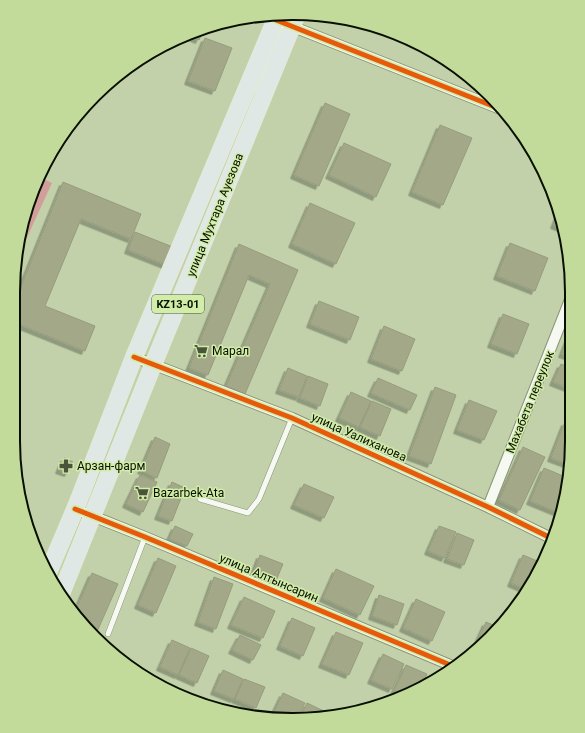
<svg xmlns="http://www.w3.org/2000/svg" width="585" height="733" font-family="Roboto,sans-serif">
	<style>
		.forest { fill: #d29e9b }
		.building { fill: #a3a889; stroke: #969c7c; filter: url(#shadow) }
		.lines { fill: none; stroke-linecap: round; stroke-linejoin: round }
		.service-casing { stroke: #899476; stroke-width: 6 }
		.minor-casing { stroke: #899476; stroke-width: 12 }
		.primary-casing { stroke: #e4ead9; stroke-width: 18 }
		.service { stroke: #f6f8f2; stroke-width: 5 }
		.minor { stroke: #f6f8f2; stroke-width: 10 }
		.primary { stroke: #e0e8e6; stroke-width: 16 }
		.cycleway-casing { stroke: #d2eda8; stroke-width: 8 }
		.cycleway { stroke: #e8590c; stroke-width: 5 }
		.labels { text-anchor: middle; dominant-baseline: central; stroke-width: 3; stroke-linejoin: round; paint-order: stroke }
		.shield { fill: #d2eda8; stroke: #455232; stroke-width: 1 }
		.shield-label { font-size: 11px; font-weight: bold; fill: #081000 }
		.street-label { font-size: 12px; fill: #081000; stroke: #d2eda8 }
		.poi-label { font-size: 12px; fill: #081000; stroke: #d2eda8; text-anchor: start }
		.rim { fill: none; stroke: #081000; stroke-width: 2 }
	</style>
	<defs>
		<filter id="shadow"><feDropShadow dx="-3.5" dy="3.5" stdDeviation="0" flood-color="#0004"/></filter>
	</defs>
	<rect width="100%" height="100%" fill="#c2d1aa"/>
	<path class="forest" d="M39 177 52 183 18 257 34 186Z"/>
	<path class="building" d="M204 29 199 40 187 35Z
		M205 38 232 48 215 91 188 81Z
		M325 103 350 114 319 186 294 175Z
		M440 125 472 138 443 205 412 192Z
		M344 143 391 164 376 197 329 175Z
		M63 182 141 214 131 239 81 219 45 306 95 326 85 351 13 322 14 304Z
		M310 203 355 223 336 264 292 244Z
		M559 212 563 220 564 229 554 225Z
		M135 232 173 247 166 265 128 250Z
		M510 243 548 258 535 291 497 276Z
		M239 244 298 270 245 394 226 386 270 284 249 275 208 375 189 368Z
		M319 301 359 317 350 340 310 324Z
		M503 314 529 324 517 354 491 344Z
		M384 326 415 339 402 371 371 359Z
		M571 331V357L562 354Z
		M13 332 18 334 13 344Z
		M561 364 571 368V389L553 382Z
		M288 368 307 376 299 397 279 390Z
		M308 376 328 384 320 406 300 398Z
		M378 378 417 395 410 410 371 393Z
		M435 387 456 395 431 464 409 456Z
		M351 392 371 401 359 427 339 418Z
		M469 400 497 411 484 440 457 430Z
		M372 401 391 409 380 436 360 427Z
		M565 422 571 425 570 465 551 458Z
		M155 437 170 444 157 478 141 470Z
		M523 447 545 457 520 510 499 500Z
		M64 458 73 462 68 473 59 470Z
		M544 468 568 478 566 490 557 512 530 501Z
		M140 475 157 482 143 512 126 504Z
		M172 482 185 488 172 521 158 516Z
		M304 484 334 497 324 518 294 505Z
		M175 526 193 534 187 546 169 539Z
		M439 526 456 532 445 558 428 551Z
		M457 533 474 540 464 565 447 559Z
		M260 555 283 564 275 583 253 574Z
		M523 555 542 563 527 590 511 583Z
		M158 558 176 566 156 613 138 605Z
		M336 569 374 586 360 615 323 598Z
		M92 573 118 584 96 634 89 631 75 612Z
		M214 577 233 584 216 629 198 622Z
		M379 595 404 604 397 625 372 616Z
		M244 597 275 611 263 638 231 625Z
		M416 599 445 612 432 641 403 628Z
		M292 618 315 628 303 656 280 646Z
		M486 622 498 627 472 653Z
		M336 632 363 643 349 675 322 664Z
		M240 635 261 645 253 660 232 650Z
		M172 640 190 648 178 675 160 667Z
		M191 648 209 656 197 683 179 675Z
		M383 654 404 664 392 689 371 680Z
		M406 665 427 674 421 688 405 695 394 691Z
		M223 670 243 679 234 699 214 691Z
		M244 679 265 687 256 708 235 699Z
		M283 693 305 703 297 719H282L273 714Z
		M307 703 328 713 327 715 299 719Z"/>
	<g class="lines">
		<g class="service-casing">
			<path id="service" d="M200 499 248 513 259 499 292 418
				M108 634 145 537"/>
		</g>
		<g class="minor-casing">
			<path id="minor" d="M276 20 503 110
				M134 357 292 418 488 507 553 539
				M488 507 571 297
				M75 509 145 537 455 667"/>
		</g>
		<g class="primary-casing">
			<path id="primary" d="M48 573 78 502 134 357 278 14
				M61 594 153 365 297 14"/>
		</g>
		<use href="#service" class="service"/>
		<use href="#minor" class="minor"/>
		<use href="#primary" class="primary"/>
		<g class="cycleway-casing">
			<path id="cycleway" d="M276 20 503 110
				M134 357 292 418 488 507 553 539
				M75 509 145 537 455 667"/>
		</g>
		<use href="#cycleway" class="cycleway"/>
	</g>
	<defs>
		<g id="supermarket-bare" transform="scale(1.08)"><path d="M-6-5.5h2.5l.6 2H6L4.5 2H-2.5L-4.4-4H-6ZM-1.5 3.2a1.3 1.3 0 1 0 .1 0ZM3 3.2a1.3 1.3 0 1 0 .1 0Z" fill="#49543b" stroke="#d2eda8" stroke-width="2.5" paint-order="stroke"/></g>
		<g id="pharmacy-bare" transform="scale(1.08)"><path d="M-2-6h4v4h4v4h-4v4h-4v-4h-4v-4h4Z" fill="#49543b" stroke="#d2eda8" stroke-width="2.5" paint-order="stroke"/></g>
	</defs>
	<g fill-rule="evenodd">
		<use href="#supermarket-bare" x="201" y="351"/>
		<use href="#pharmacy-bare" x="66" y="466"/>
		<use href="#supermarket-bare" x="142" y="493"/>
	</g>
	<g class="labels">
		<rect class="shield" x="152" y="295" width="52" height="18" rx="3"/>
		<g class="shield-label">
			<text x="178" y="304">KZ13-01</text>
		</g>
		<g class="street-label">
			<text transform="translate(215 215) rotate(-68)">улица Мухтара Ауезова</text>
			<text transform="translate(530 402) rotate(-68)">Махабета переулок</text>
			<text transform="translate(359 437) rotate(24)">улица Уалиханова</text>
			<text transform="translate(269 578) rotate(23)">улица Алтынсарин</text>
		</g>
		<g class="poi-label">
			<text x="212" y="351">Марал</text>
			<text x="77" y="466">Арзан-фарм</text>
			<text x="153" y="493">Bazarbek-Ata</text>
		</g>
	</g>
	<path d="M0 0H585V733H0ZM292 20H293A272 272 0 0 1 565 292V441A272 272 0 0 1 293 713H292A272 272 0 0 1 20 441V292A272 272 0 0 1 292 20Z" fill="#c2db9b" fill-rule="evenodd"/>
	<path class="rim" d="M292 20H293A272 272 0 0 1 565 292V441A272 272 0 0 1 293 713H292A272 272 0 0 1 20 441V292A272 272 0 0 1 292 20Z"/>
</svg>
